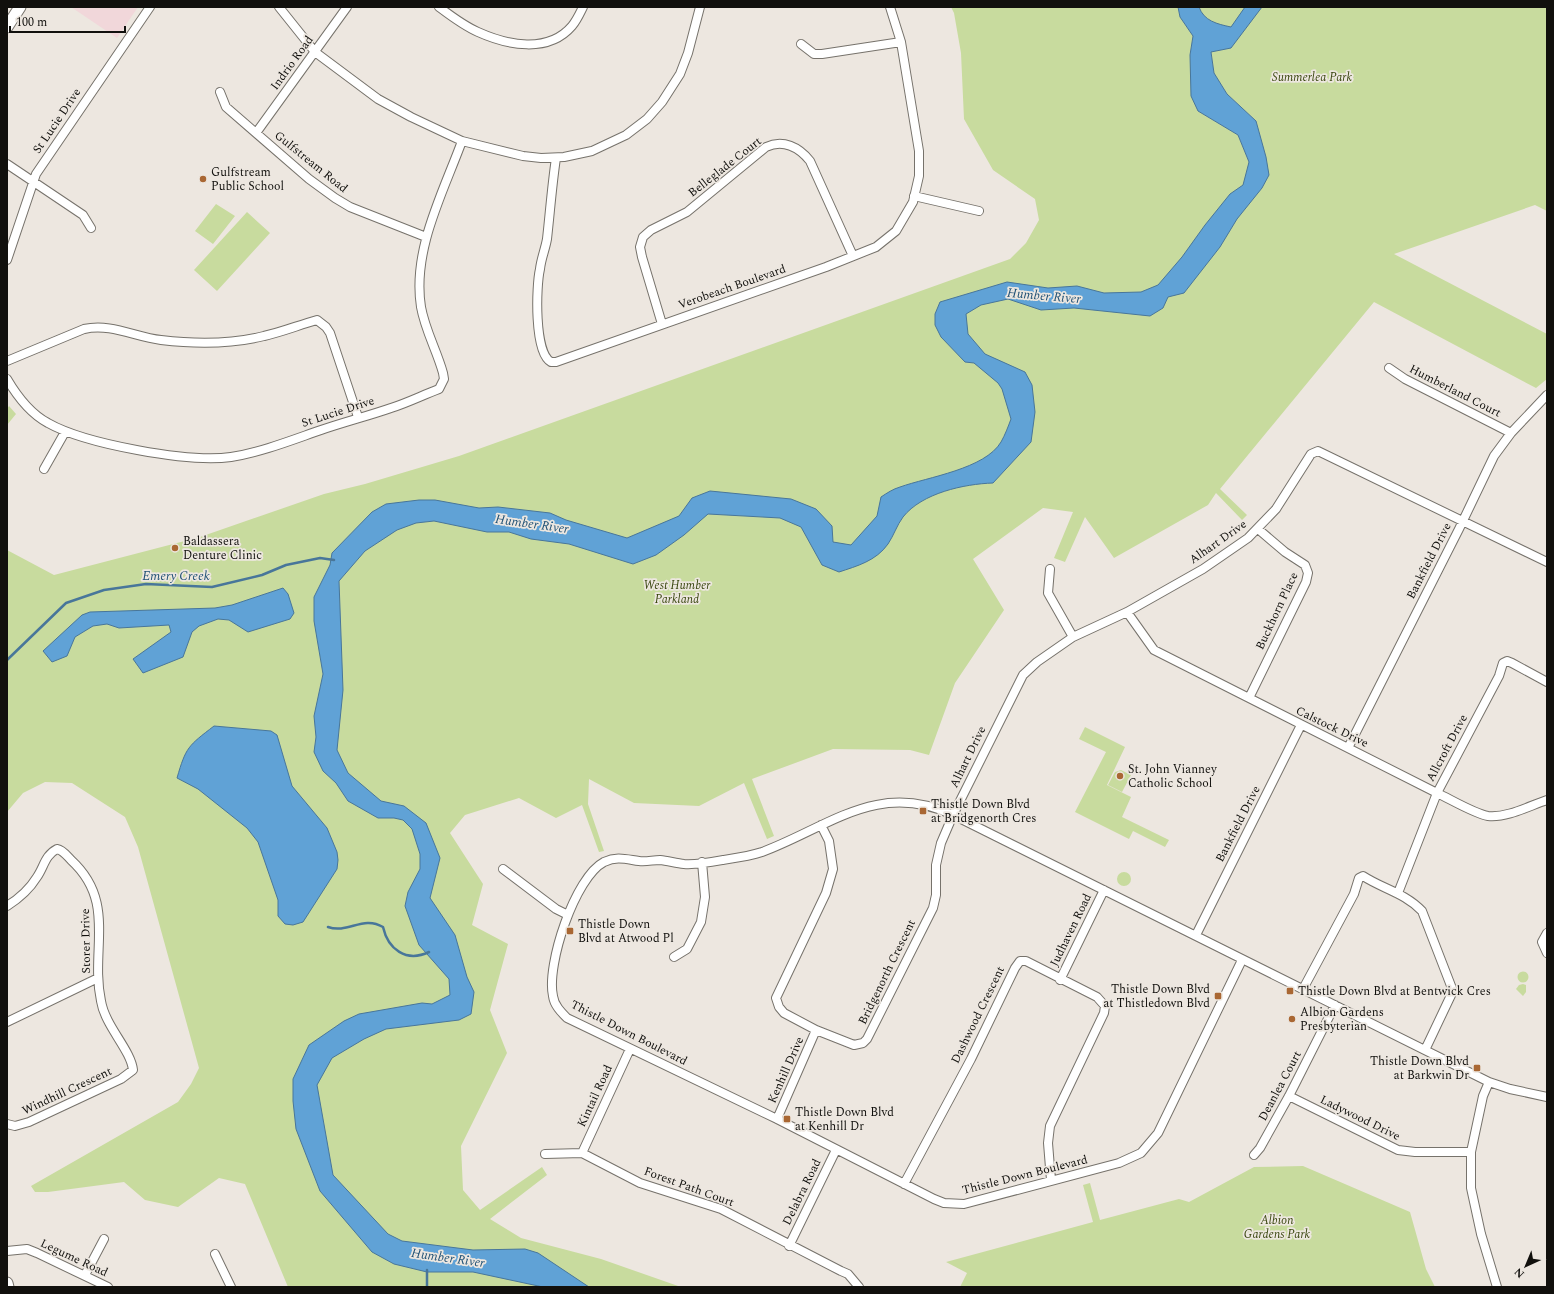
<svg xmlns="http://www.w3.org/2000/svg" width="1554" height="1294" font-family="Spectral,serif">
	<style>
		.commercial { fill: #f1d7da }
		.green { fill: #c8db9e }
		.water { fill: #60a2d6; stroke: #48769a }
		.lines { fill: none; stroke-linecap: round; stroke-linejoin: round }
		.stream { stroke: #48769a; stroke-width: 2.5 }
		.street-casing { stroke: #76726b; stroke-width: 10 }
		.secondary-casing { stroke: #76726b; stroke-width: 13 }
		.street { stroke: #fff; stroke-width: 8 }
		.secondary { stroke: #fff; stroke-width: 11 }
		.poi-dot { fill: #a96733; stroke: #ede7e0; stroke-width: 1.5 }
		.labels { text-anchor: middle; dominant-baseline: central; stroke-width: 3.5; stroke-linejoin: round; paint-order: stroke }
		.street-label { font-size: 12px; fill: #11100d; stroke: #ede7e0 }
		.park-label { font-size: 12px; font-style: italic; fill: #39460e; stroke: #ede7e0 }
		.poi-label { font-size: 12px; fill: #11100d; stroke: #ede7e0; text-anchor: start }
		.water-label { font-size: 13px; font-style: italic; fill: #205175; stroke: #ede7e0 }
	</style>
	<rect width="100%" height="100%" fill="#ede7e0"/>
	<path class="commercial" d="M71 7H138L117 38Z"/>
	<path class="green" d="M951 7H1178L1180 17 1193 36 1190 55 1198 111 1238 135 1249 162 1267 165 1256 121 1227 94 1214 73 1211 51 1199 7H1547V211L1535 205 1394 254 1547 334V379L1536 388 1374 302 1220 489 1247 515 1242 520 1216 493 1208 505 1114 558 1085 517 1065 562 1054 558 1073 512 1043 508 973 559 1004 610 955 683 929 755 910 750 833 749 752 779 774 836 767 839 744 783 699 806 634 803 589 779 588 804 604 851 599 852 582 805 556 818 519 798 465 815 450 833 483 884 472 925 508 944 490 1010 507 1053 461 1146 463 1190 480 1210 542 1167 547 1175 490 1219 521 1238 601 1259 681 1287H288L245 1184 219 1178 178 1207 145 1200 124 1182 48 1192H35L31 1186 178 1102 191 1084 199 1068 138 847 125 817 72 783 45 782 23 793 7 812V550L54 575 200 537 324 494 365 484 459 456 1010 259 1026 243 1039 220 1035 199 993 170 964 119 961 53 954 13Z
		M216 204 235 216 213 244 195 231Z
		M247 212 270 233 217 291 194 270Z
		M9 406 16 414 7 425V409Z
		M1085 727 1125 747 1107 785 1131 797 1122 817 1169 840 1165 847 1133 831 1129 839 1075 812 1106 752 1079 739Z
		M1121 770 1131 775 1122 792 1108 785 1115 772Z
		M1117 879a7 7 0 1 1 14 0a7 7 0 1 1-14 0Z
		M1517.5 977a5.5 5.5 0 1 1 11 0a5.5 5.5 0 1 1-11 0Z
		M1523 984 1526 985V992L1523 996 1516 989 1519 985Z
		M1303 1166 1410 1212 1426 1269 1435 1287H960L967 1273 946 1262 1093 1222 1083 1185 1090 1183 1100 1220 1179 1199 1189 1202 1254 1167Z"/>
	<path class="water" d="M1178 7H1199C1204 21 1217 24 1231 27L1245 7H1262L1231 48 1211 52 1214 73 1227 94 1256 121 1266 157 1269 175 1262 188 1237 219 1220 247 1184 293 1168 297 1163 308 1150 316 1074 308 1041 310 1008 299 981 305 966 314 968 334 985 354 1025 372 1032 385 1035 412 1031 442 993 483C964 484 922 493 903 517 897 525 894 535 888 544 876 561 857 566 839 572L822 565 801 527 780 518 708 514 684 535 656 555 633 564 569 544 531 539 509 532H487L434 521 416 523 397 530 365 551 339 581 343 690 337 750 348 773 381 801 404 806 426 823 440 858 430 898 455 935 467 977 474 992 471 1014 459 1020 386 1029 364 1039 332 1058 317 1085 333 1175 388 1234 402 1241 473 1250 525 1249 538 1253 589 1287H543L473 1272H427L394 1264 372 1252 320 1191 296 1129 293 1101V1079L309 1045 344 1021 359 1014 422 1003 432 1004 450 995 449 979 419 945 405 906 408 892 420 869V854L412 829 403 820 394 818H378L348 801 336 783 323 771 314 752 316 737 314 716 323 674 314 621V597L330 565 332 553 372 512 386 504 419 500H435L479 508 498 507 550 513 566 520 627 538 679 516 692 498 710 491 791 499 816 509 832 526 833 542 851 545 877 516 881 497C887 493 893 489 900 487 928 477 985 469 1001 442 1005 435 1008 427 1011 419L1002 389 998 383 974 363 965 362 941 337 935 325V314L940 302 1007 282 1048 288 1077 286 1104 293 1141 292 1158 285 1182 257 1205 225 1230 194 1243 185 1249 162 1238 135 1198 111 1191 96 1190 55 1193 36 1180 17Z
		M283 588 288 594 294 613 290 619 248 632 229 620 218 619 199 626 192 632 183 657 143 673 133 659 171 632 169 625 119 628 107 624 93 626 75 637 67 656 52 662 43 651 82 615 90 612 215 608 232 605Z
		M214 726 271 731 277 735 292 786 327 828 337 852 338 860 337 869 303 922 293 925 285 924 278 916V900L258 842 247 828 198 789 177 778C186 747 188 746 214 726Z"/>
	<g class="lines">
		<path class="stream" d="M7 660 66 603 104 590 146 584 212 587 262 575 286 565 320 558 334 560
			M328 927C348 934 363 915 383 927 388 949 406 963 429 952
			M427 1287V1270"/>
		<g class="street-casing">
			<path id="street" d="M279 7 315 52 378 99 411 117 462 141 523 156 541 158 564 157 592 151 626 135 647 119 662 102 680 74 688 53 700 7
				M439 7C451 16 464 26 478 32 507 45 548 54 572 26 577 20 580 13 583 7
				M801 44 814 54H822L901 42
				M220 92 226 107 309 179 335 198 350 207 426 237
				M256 133 347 7
				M556 158C552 185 550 212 547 239 545 250 541 259 540 269 536 286 534 353 551 362H556L826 267 876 247 896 231 913 202 919 176V151L901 42 890 7
				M7 164 83 215 91 228
				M914 196 979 211
				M7 260 36 174 150 7
				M662 324 642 257 640 247 643 237 651 230 687 212 766 147C783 139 799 147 810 161L853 256
				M7 361 84 329C111 323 135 337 161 340 195 344 232 344 264 336 282 332 299 325 317 320L326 327 330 333 358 417
				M1389 368 1405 379 1511 433
				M7 379C17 396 31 414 48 423 85 444 189 463 231 457 262 452 292 440 321 430 344 422 368 416 391 408 407 403 423 395 439 389L444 379 443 373C437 351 425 330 421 307 412 250 443 193 462 141
				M44 469 65 432
				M1050 569 1048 593 1073 637
				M1127 612 1154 650 1437 793C1450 799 1475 814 1488 816 1507 818 1529 806 1547 800
				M1249 698 1306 582 1308 573 1305 565 1285 552 1258 529
				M1348 748 1459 529 1494 456 1511 433 1547 395
				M821 825 829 841 833 869 826 893 776 998 779 1007 784 1013 816 1030 854 1045 863 1043 867 1039 933 908 936 895V865L941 843 953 815 1023 675 1037 662 1073 637 1127 612 1203 569 1248 538 1276 509 1311 454 1318 451 1547 562
				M503 869 556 909 568 915
				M1398 893 1437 793 1499 676 1503 663 1507 661 1512 663 1547 682
				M7 906C20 898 29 890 37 877 44 867 45 855 57 849 63 850 67 856 71 860 117 902 90 949 101 1001 105 1026 131 1050 133 1070L121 1079 29 1122 15 1126 7 1124
				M1547 933 1542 942 1547 953
				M1196 935 1301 725
				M674 957 687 949 701 922 705 897 702 862
				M1242 960 1158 1133 1141 1153 1119 1163 964 1204 944 1203 934 1199 777 1119 567 1018C561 1012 554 1005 553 996 546 965 575 877 604 862 617 856 625 859 639 861 646 862 653 860 660 860 668 861 676 863 684 864 696 865 712 862 723 860 736 858 750 856 762 852 829 827 878 780 953 815L1489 1082 1510 1089 1547 1097
				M1060 980 1104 890
				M1303 989 1354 894 1359 878 1363 876C1383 889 1405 893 1422 911L1453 991 1425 1050
				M7 1022 98 978
				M1489 1082 1483 1096 1471 1152V1188L1481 1234 1497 1287
				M1289 1096 1398 1150 1415 1152H1471
				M777 1119 816 1030
				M582 1153 630 1049
				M545 1154 582 1153 640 1183 721 1209 841 1271 848 1274 859 1287
				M1254 1155 1260 1148 1289 1096 1335 1005
				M904 1184 971 1059 1015 968 1020 961H1026L1097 997 1105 1006 1104 1013 1050 1126 1048 1143 1051 1180
				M789 1246 836 1150
				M7 1251 27 1249 37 1253 108 1287
				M215 1254 231 1287
				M85 1275 104 1239"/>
		</g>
		<g class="secondary-casing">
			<path id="secondary" d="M7 27 20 7
				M7 1283 8 1287"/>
		</g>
		<use href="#street" class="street"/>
		<use href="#secondary" class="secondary"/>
	</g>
	<g class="poi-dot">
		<circle cx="203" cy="179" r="4"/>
		<circle cx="175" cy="548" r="4"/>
		<circle cx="1120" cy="776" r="4"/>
		<rect x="919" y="807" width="8" height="8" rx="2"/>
		<rect x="566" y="927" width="8" height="8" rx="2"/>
		<rect x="1286" y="987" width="8" height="8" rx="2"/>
		<rect x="1214" y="992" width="8" height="8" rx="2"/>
		<circle cx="1292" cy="1019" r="4"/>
		<rect x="1473" y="1064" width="8" height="8" rx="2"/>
		<rect x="783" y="1115" width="8" height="8" rx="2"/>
	</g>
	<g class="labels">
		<g class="street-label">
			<text transform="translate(292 63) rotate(-54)">Indrio Road</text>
			<text transform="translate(57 121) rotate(-56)">St Lucie Drive</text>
			<text transform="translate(311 162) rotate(39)">Gulfstream Road</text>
			<text transform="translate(725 167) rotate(-38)">Belleglade Court</text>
			<text transform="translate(732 287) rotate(-19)">Verobeach Boulevard</text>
			<text transform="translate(1455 391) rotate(27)">Humberland Court</text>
			<text transform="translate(338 412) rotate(-18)">St Lucie Drive</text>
			<text transform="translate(1218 542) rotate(-35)">Alhart Drive</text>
			<text transform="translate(1429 561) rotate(-63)">Bankfield Drive</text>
			<text transform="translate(1277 611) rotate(-65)">Buckhorn Place</text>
			<text transform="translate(1332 727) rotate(26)">Calstock Drive</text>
			<text transform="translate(1447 748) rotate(-62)">Allcroft Drive</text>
			<text transform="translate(968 757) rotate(-64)">Alhart Drive</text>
			<text transform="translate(1238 824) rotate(-63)">Bankfield Drive</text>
			<text transform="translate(1071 930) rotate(-64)">Judhaven Road</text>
			<text transform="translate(86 941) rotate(-91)">Storer Drive</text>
			<text transform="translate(887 972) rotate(-64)">Bridgenorth Crescent</text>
			<text transform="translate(978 1015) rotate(-64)">Dashwood Crescent</text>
			<text transform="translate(629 1033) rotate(27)">Thistle Down Boulevard</text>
			<text transform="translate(786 1070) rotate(-66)">Kenhill Drive</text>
			<text transform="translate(1280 1086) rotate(-62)">Deanlea Court</text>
			<text transform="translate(67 1091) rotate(-25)">Windhill Crescent</text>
			<text transform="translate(595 1096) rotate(-65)">Kintail Road</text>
			<text transform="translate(1360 1118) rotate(26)">Ladywood Drive</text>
			<text transform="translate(1025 1175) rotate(-14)">Thistle Down Boulevard</text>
			<text transform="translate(689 1187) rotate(20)">Forest Path Court</text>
			<text transform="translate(802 1192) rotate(-64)">Delabra Road</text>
			<text transform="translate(74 1258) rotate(25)">Legume Road</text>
		</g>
		<g class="park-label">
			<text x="1312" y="77">Summerlea Park</text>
			<text x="677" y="585">West Humber<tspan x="677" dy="14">Parkland</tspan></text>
			<text x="1277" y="1220">Albion<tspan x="1277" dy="14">Gardens Park</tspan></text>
		</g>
		<g class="poi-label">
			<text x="211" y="172">Gulfstream<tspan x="211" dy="14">Public School</tspan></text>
			<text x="183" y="541">Baldassera<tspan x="183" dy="14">Denture Clinic</tspan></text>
			<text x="1128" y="769">St. John Vianney<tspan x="1128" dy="14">Catholic School</tspan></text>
			<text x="931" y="804">Thistle Down Blvd<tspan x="931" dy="14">at Bridgenorth Cres</tspan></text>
			<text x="578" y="924">Thistle Down<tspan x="578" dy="14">Blvd at Atwood Pl</tspan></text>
			<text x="1210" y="989" text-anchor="end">Thistle Down Blvd<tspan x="1210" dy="14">at Thistledown Blvd</tspan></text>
			<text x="1298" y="991">Thistle Down Blvd at Bentwick Cres</text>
			<text x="1300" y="1012">Albion Gardens<tspan x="1300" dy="14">Presbyterian</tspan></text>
			<text x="1469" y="1061" text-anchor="end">Thistle Down Blvd<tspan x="1469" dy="14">at Barkwin Dr</tspan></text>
			<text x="795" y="1112">Thistle Down Blvd<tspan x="795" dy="14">at Kenhill Dr</tspan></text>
		</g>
		<g class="water-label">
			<text transform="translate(1044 296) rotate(5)">Humber River</text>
			<text transform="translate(532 524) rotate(8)">Humber River</text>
			<text x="176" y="576">Emery Creek</text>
			<text transform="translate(448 1258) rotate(8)">Humber River</text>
		</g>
	</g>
	<rect width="1554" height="1294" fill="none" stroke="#11100d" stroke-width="16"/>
	<g transform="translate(1526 1266) rotate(224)" stroke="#ede7e0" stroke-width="3" paint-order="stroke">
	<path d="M0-3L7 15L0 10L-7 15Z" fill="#11100d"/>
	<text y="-6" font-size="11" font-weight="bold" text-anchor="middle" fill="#11100d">N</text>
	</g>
	<path d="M10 26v6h115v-6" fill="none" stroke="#11100d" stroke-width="2"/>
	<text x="16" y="26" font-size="12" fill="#11100d" stroke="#ede7e0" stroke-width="3" paint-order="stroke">100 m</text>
</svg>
